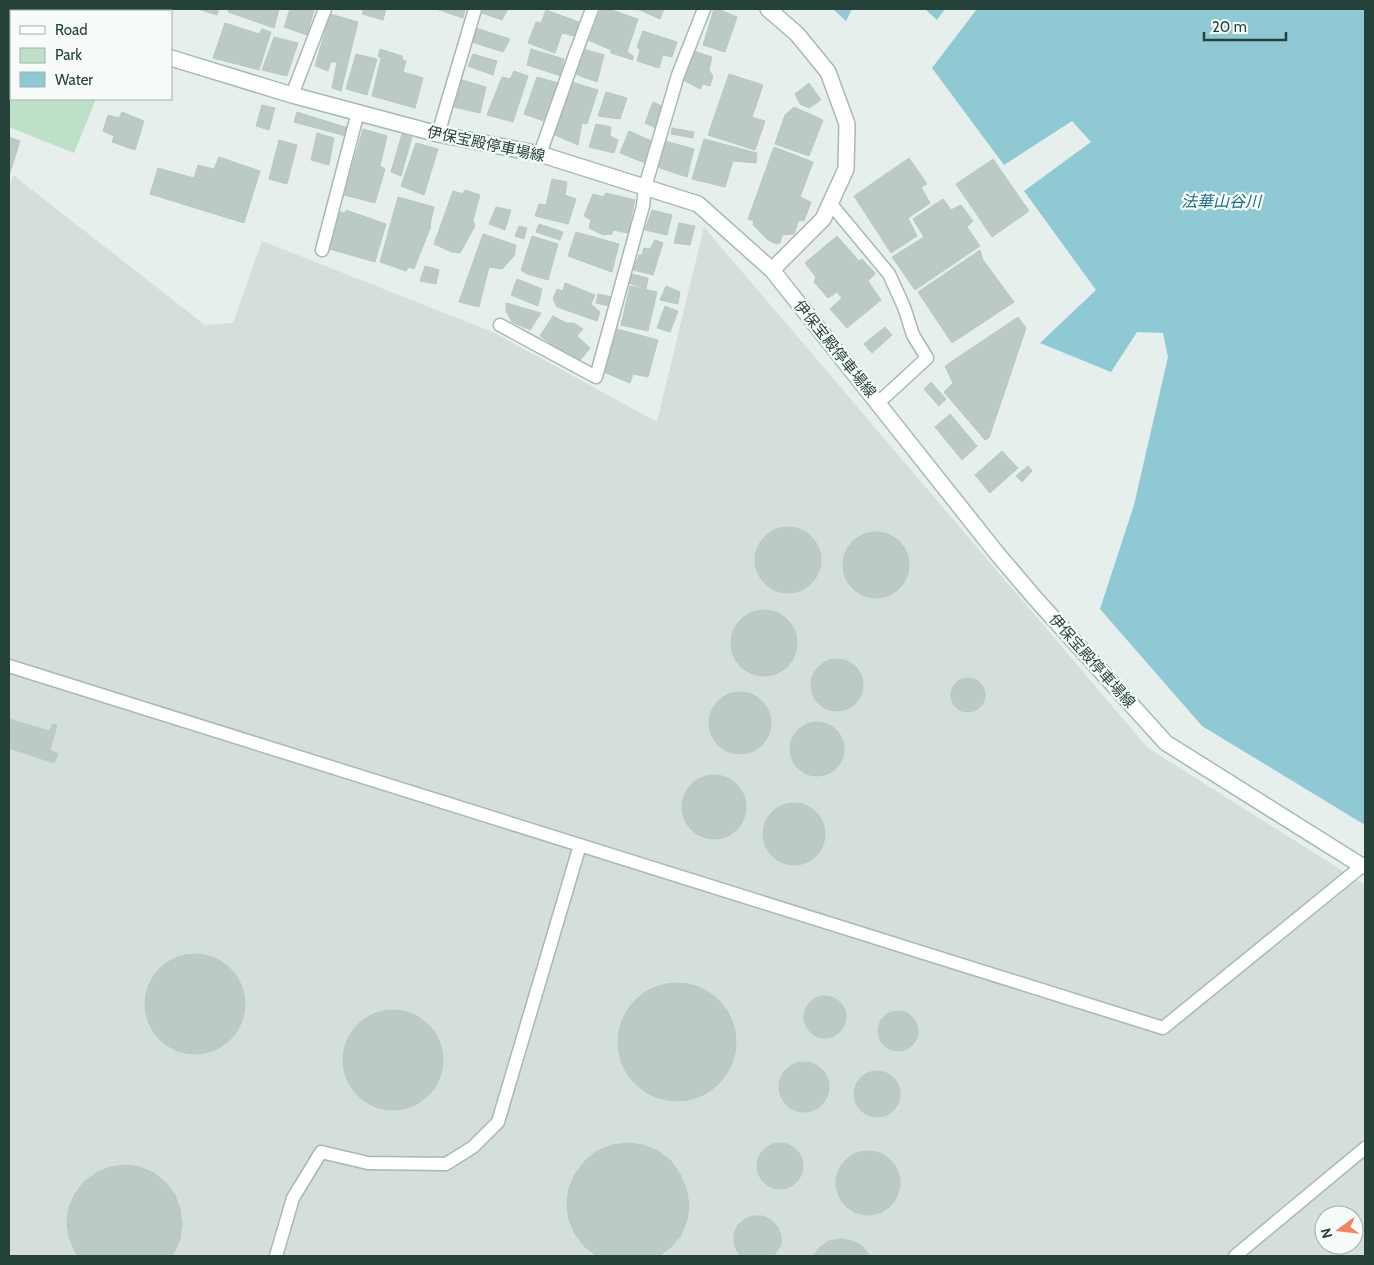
<svg xmlns="http://www.w3.org/2000/svg" width="1374" height="1265" font-family="Cabin,'Noto Sans JP',sans-serif">
	<style>
		.built { fill: #d4dfda; fill-rule: evenodd }
		.green { fill: #bfe0c8 }
		.water { fill: #8ec9d4 }
		.building { fill: #bbcac4; stroke: #b8c9c2 }
		.lines { fill: none; stroke-linecap: round; stroke-linejoin: round }
		.lane-casing { stroke: #a8b8b2; stroke-width: 15 }
		.street-casing { stroke: #a8b8b2; stroke-width: 18 }
		.secondary-casing { stroke: #a4bbb3; stroke-width: 18 }
		.lane { stroke: #fff; stroke-width: 12 }
		.street { stroke: #fff; stroke-width: 15 }
		.secondary { stroke: #fff; stroke-width: 15 }
		.labels { text-anchor: middle; dominant-baseline: central; stroke-width: 4.5; stroke-linejoin: round; paint-order: stroke }
		.street-label { font-size: 15px; fill: #24423a; stroke: #f7fbf9 }
		.water-label { font-size: 16px; font-style: italic; fill: #1c6f80; stroke: #f7fbf9 }
	</style>
	<rect width="100%" height="100%" fill="#e6efeb"/>
	<path class="built" d="M13 175 205 325 233 323 262 241 495 333 657 422 704 227 1148 748 1365 885V1256H9V190ZM1324 1215H1354V1245H1324Z"/>
	<path class="green" d="M9 52 11 53V99H96L74 153 9 127Z"/>
	<path class="water" d="M833 9H852L846 21Z
		M925 9H945L937 20Z
		M977 9H1365V825L1202 726 1100 609 1134 505 1168 357 1163 333 1137 332 1111 372 1040 343 1096 290 1024 191 1091 142 1072 121 1004 165 932 68Z"/>
	<path class="building" d="M103 9H138L137 11H102Z
		M198 9H219L217 15Z
		M229 9H279L274 28 228 12Z
		M290 9 314 10 307 35 284 27Z
		M364 9H386L383 20 362 14Z
		M436 9H465L463 18Z
		M484 9H508L502 20 482 13Z
		M601 9H608L638 19 627 52 633 56V60L611 53V50L588 40Z
		M637 9H664L660 19Z
		M714 9H718L737 17 725 52 703 45Z
		M546 10 579 22 574 36 562 33 555 53 528 43 536 22 541 23Z
		M330 14 358 22 341 91 332 88 337 62H331L328 71 315 66Z
		M225 23 259 34 262 29 271 32 259 70 213 58Z
		M476 28 510 39 503 52 472 42Z
		M643 31 677 42 672 57 663 55 659 68 637 61 640 50 637 47Z
		M274 37 298 43 287 76 262 70Z
		M380 49 402 56 403 60 406 61 403 72 423 78 415 108 372 96 381 58 378 56Z
		M531 49 564 59 561 76 527 65Z
		M583 49 604 55 597 82 575 74Z
		M694 51 712 57 709 70 713 76 710 86 703 84 700 89 681 79Z
		M356 54 377 59 367 95 346 89Z
		M473 54 497 61 493 75 468 66Z
		M514 71 528 76 513 122 487 115 502 77 510 79Z
		M729 74 763 85 752 117 765 121 755 150 708 135Z
		M537 77 558 83 544 121 524 114Z
		M462 80 486 87 480 113 454 107Z
		M572 82 598 90 587 124 582 123 578 145 555 135Z
		M809 83 821 100 809 108 800 104 795 94Z
		M606 92 627 98 620 119 598 116Z
		M653 102 666 108 658 129 645 123Z
		M262 105 275 108 269 130 256 126Z
		M794 107 823 120 809 156 775 144 785 115Z
		M122 112 144 121 135 150 112 142 114 136 103 131 108 115 119 118Z
		M297 112 348 128 346 136 294 122Z
		M596 124 611 127 610 136 618 140 614 153 589 147Z
		M672 128 694 132 693 138 671 134Z
		M363 129 387 136 380 166 385 169 375 203 344 195Z
		M629 131 654 142 645 163 620 153Z
		M317 133 334 138 329 165 311 160Z
		M402 134 412 137 401 176 391 172Z
		M9 137 20 141 9 176Z
		M704 139 757 153 756 163 733 161 725 187 692 179Z
		M279 140 297 145 287 184 269 179Z
		M665 141 694 149 687 177 657 167Z
		M416 143 438 149 424 195 401 186Z
		M774 147 813 162 800 197 811 202 804 221 799 220 794 234 782 235 780 243 776 244 768 240 753 225 754 221 748 219Z
		M219 157 260 171 244 223 150 194 158 168 194 178 198 165 214 169Z
		M909 158 927 184 921 187 930 203 908 218 917 236 891 253 854 196Z
		M993 159 1029 211 992 237 956 184Z
		M552 179 567 182 565 195 576 199 568 224 535 216 539 204 546 205Z
		M465 190 480 195 473 220 475 226 460 253 452 252 434 244 453 191 463 194Z
		M606 193 635 200 628 233 613 230 612 234 603 235 589 228 591 220 584 216 593 194 603 197Z
		M398 197 434 207 430 225 431 226 414 269 409 267 406 271 380 262Z
		M943 199 951 210 961 205 973 221 967 227 980 246 915 290 892 257 924 237 913 219Z
		M496 207 511 210 505 230 489 224Z
		M346 210 386 224 375 262 326 248 337 211 345 213Z
		M652 210 672 215 667 235 645 230Z
		M679 223 695 226 690 245 674 243Z
		M539 224 563 232 560 240 536 232Z
		M519 226 527 228 524 239 515 236Z
		M576 232 619 244 612 272 568 256Z
		M483 234 516 245 514 256 502 269 489 267 479 307 459 302Z
		M532 236 558 244 548 280 527 274 521 270Z
		M837 236 859 261 862 259 875 273V274L868 281 881 300 847 328 830 309 842 298 837 292 828 298 814 282 816 277 805 263Z
		M655 240 663 243 653 275 633 270 639 255H642L644 248 650 249Z
		M980 250 983 260 1014 302 952 343 918 292Z
		M425 266 439 270 436 284 420 281Z
		M632 274 648 278 646 289 629 283Z
		M517 279 542 289 538 306 511 295Z
		M565 283 595 295 591 304 600 312 597 321 557 307 553 299 557 289 563 291Z
		M630 286 657 292 648 331 621 325Z
		M666 286 680 292 678 304 660 300Z
		M598 294 612 297 609 306 596 303Z
		M506 303 541 313 530 330 512 322 506 311Z
		M665 306 678 311 670 332 657 328Z
		M553 316 566 323H574L583 329 577 336 590 348 578 363 540 336Z
		M1018 317 1026 328 989 438 985 440 944 392 953 383 945 366Z
		M885 327 892 335 872 353 864 344Z
		M617 329 658 340 648 377 633 374 630 383 604 372Z
		M931 382 946 399 939 406 924 389Z
		M950 414 977 446 962 460 935 427Z
		M1002 451 1018 468 990 493 975 475Z
		M1028 466 1032 471 1022 482 1016 476Z
		M755 560a33 33 0 1 1 66 0a33 33 0 1 1-66 0Z
		M843 565a33 33 0 1 1 66 0a33 33 0 1 1-66 0Z
		M731 643a33 33 0 1 1 66 0a33 33 0 1 1-66 0Z
		M811 685a26 26 0 1 1 52 0a26 26 0 1 1-52 0Z
		M951 695a17 17 0 1 1 34 0a17 17 0 1 1-34 0Z
		M709 723a31 31 0 1 1 62 0a31 31 0 1 1-62 0Z
		M9 719 49 731 53 724 57 725 50 750 58 754 54 763 9 748Z
		M790 749a27 27 0 1 1 54 0a27 27 0 1 1-54 0Z
		M682 807a32 32 0 1 1 64 0a32 32 0 1 1-64 0Z
		M763 834a31 31 0 1 1 62 0a31 31 0 1 1-62 0Z
		M145 1004a50 50 0 1 1 100 0a50 50 0 1 1-100 0Z
		M618 1042a59 59 0 1 1 118 0a59 59 0 1 1-118 0Z
		M804 1017a21 21 0 1 1 42 0a21 21 0 1 1-42 0Z
		M343 1060a50 50 0 1 1 100 0a50 50 0 1 1-100 0Z
		M878 1031a20 20 0 1 1 40 0a20 20 0 1 1-40 0Z
		M779 1087a25 25 0 1 1 50 0a25 25 0 1 1-50 0Z
		M854 1094a23 23 0 1 1 46 0a23 23 0 1 1-46 0Z
		M757 1166a23 23 0 1 1 46 0a23 23 0 1 1-46 0Z
		M628 1143 643 1145 658 1151 671 1161 680 1174 686 1188 689 1204 687 1220 681 1235 671 1247 659 1256H597L585 1247 575 1234 569 1220 567 1204 569 1188 575 1174 585 1161 597 1151 612 1145Z
		M836 1183a32 32 0 1 1 64 0a32 32 0 1 1-64 0Z
		M125 1165 140 1167 154 1173 166 1183 175 1195 180 1209 182 1224 180 1239 174 1253 171 1256H78L75 1252 69 1237 67 1223 69 1207 75 1194 84 1182 96 1173 110 1167Z
		M754 1216H763L771 1220 778 1227 781 1236V1245L774 1256H741L737 1251 734 1243V1233L738 1225 745 1219Z
		M841 1239 852 1241 862 1246 870 1256H813L820 1247 829 1241Z"/>
	<g class="lines">
		<g class="lane-casing">
			<path id="lane" d="M144 11 145 9
				M292 95 325 9
				M438 134 475 9
				M540 154 576 52 592 9
				M830 203 889 274 904 307 913 335 927 358 878 403
				M322 250 358 112
				M500 325 596 377 643 206 645 187 678 75 704 9
				M9 666 1163 1028 1362 866
				M276 1256 293 1198 321 1152 368 1163 446 1164 473 1147 498 1122 580 845
				M1235 1256 1365 1148"/>
		</g>
		<g class="street-casing">
			<path id="street" d="M768 9 797 34 828 72 847 124 846 169 823 219 772 270"/>
		</g>
		<g class="secondary-casing">
			<path id="secondary" d="M40 9 46 11
				M171 58 292 95 438 134 540 154 698 204 772 270 995 551 1034 597 1166 743 1362 866"/>
		</g>
		<use href="#lane" class="lane"/>
		<use href="#street" class="street"/>
		<use href="#secondary" class="secondary"/>
	</g>
	<g class="labels">
		<g class="street-label">
			<text transform="translate(486 144) rotate(12)">伊保宝殿停車場線</text>
			<text transform="translate(835 349) rotate(51)">伊保宝殿停車場線</text>
			<text transform="translate(1092 661) rotate(48)">伊保宝殿停車場線</text>
		</g>
		<g class="water-label">
			<text x="1221" y="201">法華山谷川</text>
		</g>
	</g>
	<rect width="1374" height="1265" fill="none" stroke="#24423a" stroke-width="20"/>
	<rect x="10" y="10" width="162" height="90" fill="#f7fbf9" stroke="#a3b1ad"/>
	<rect x="20" y="26" width="25" height="8" fill="#ffffff" stroke="#a3b1ad"/>
	<text x="55" y="35" font-size="15" fill="#24423a">Road</text>
	<rect x="20" y="48" width="25" height="15" fill="#bfe0c8" stroke="#a3b1ad"/>
	<text x="55" y="60" font-size="15" fill="#24423a">Park</text>
	<rect x="20" y="72" width="25" height="15" fill="#8ec9d4" stroke="#a3b1ad"/>
	<text x="55" y="85" font-size="15" fill="#24423a">Water</text>
	<g transform="translate(1339 1230) rotate(255)"><circle r="24" fill="#f7fbf9" stroke="#a3b1ad"/>
	<path d="M0-4L9 19L0 12L-9 19Z" fill="#f4845f"/>
	<text y="-8" font-size="14" font-weight="bold" text-anchor="middle" fill="#24423a">N</text>
	</g>
	<path d="M1204 32v8h82v-8" fill="none" stroke="#24423a" stroke-width="2.5"/>
	<text x="1212" y="32" font-size="15" fill="#24423a" stroke="#f7fbf9" stroke-width="4" paint-order="stroke">20 m</text>
</svg>
